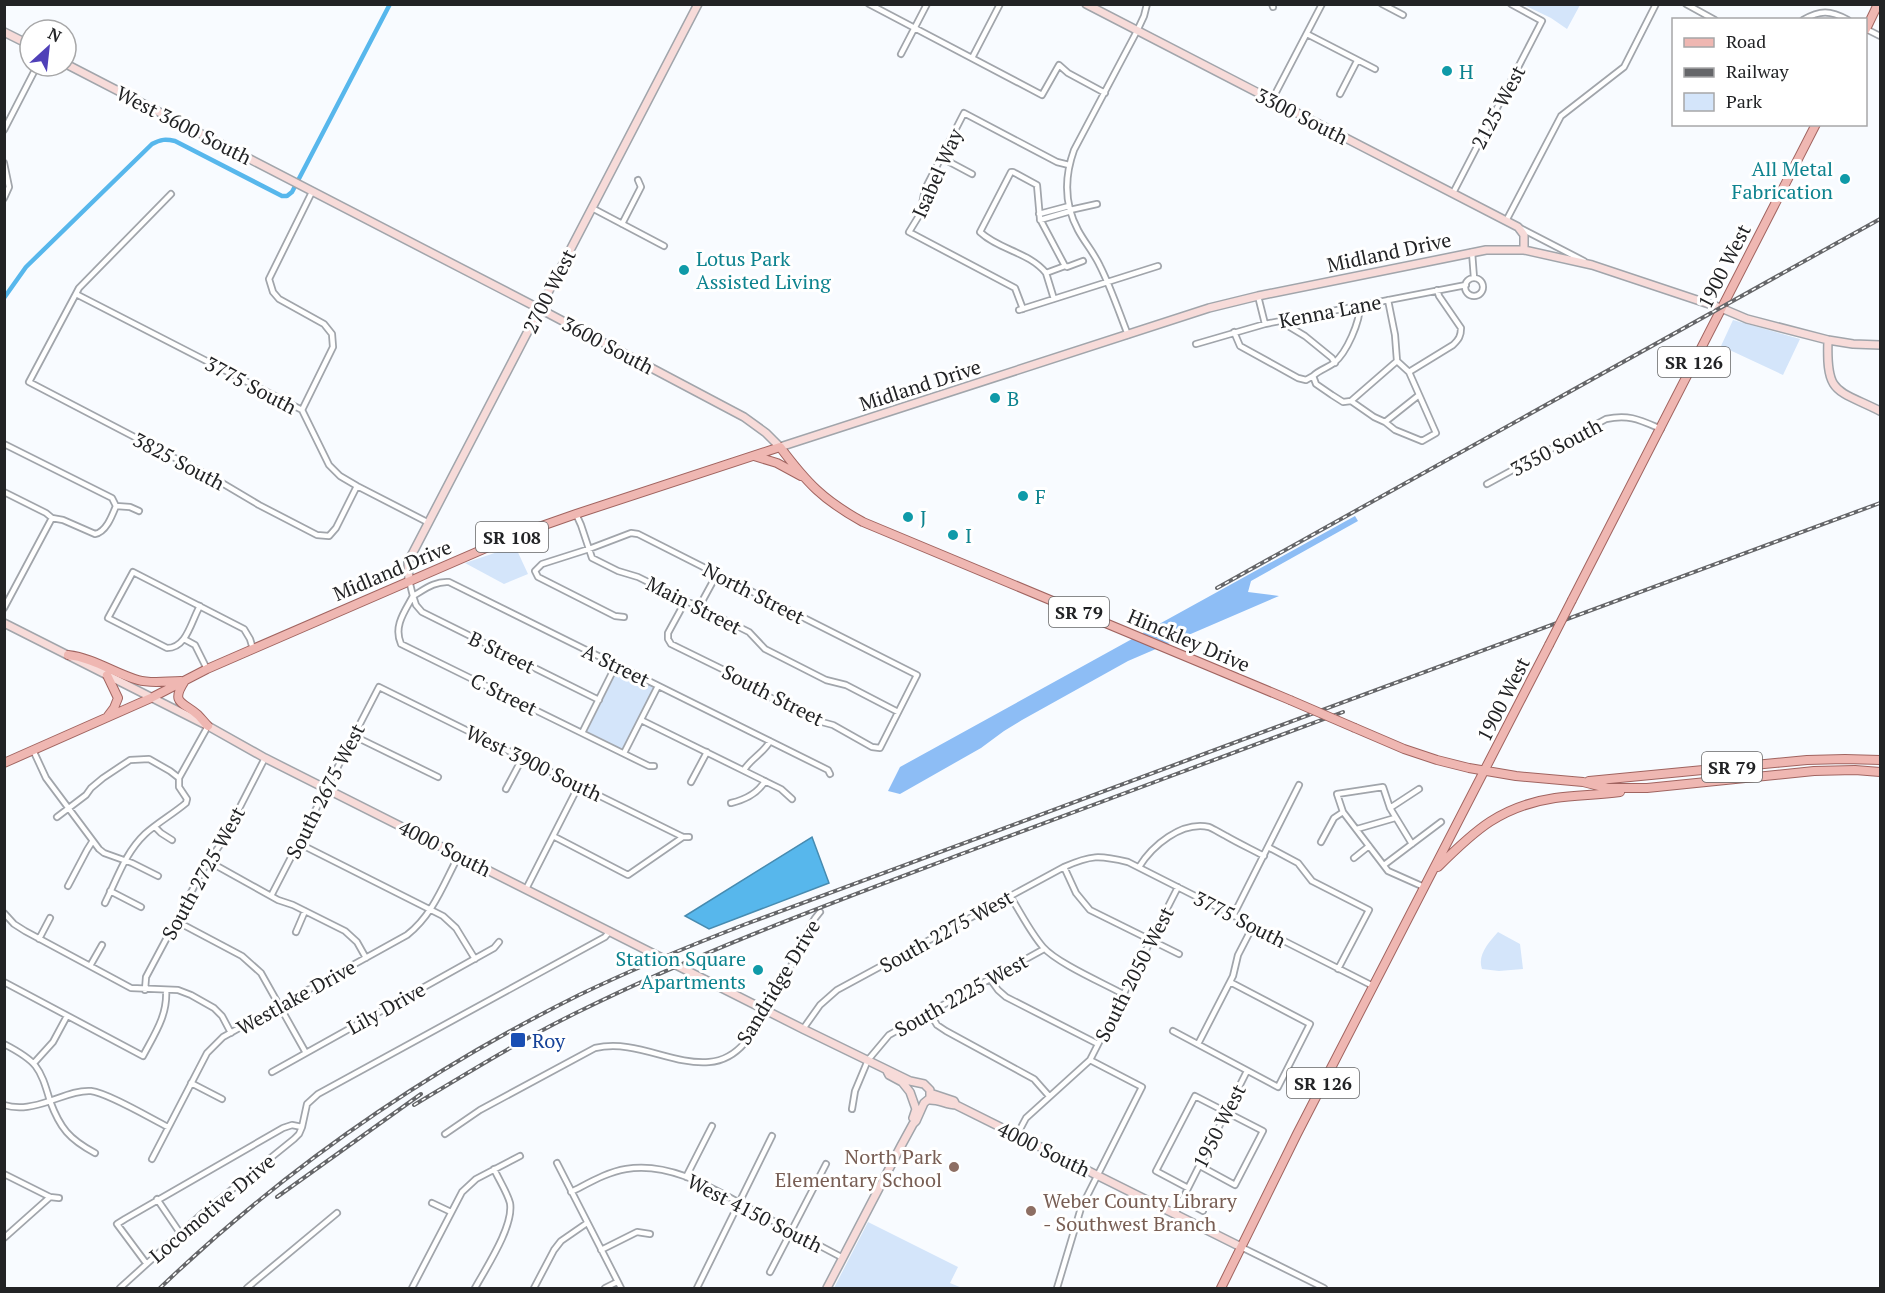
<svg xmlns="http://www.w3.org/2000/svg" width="1885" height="1293" font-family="'PT Serif',serif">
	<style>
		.green { fill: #d4e5fa }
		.forest { fill: #8dbdf5 }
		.water { fill: #57b7ec; stroke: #478bb0; stroke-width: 1.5 }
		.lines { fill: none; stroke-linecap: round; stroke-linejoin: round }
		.canal { stroke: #57b7ec; stroke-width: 4.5 }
		.street-casing { stroke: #a1a5ab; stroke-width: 8 }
		.secondary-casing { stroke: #a1a5ab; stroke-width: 10 }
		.primary-casing { stroke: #a06460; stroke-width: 10 }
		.street { stroke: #fff; stroke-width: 4.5 }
		.secondary { stroke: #f7dbd9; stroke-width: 7 }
		.primary { stroke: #efb7b2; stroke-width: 8 }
		.rail-casing { stroke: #656669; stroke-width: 4 }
		.rail { stroke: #fff; stroke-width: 1.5; stroke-dasharray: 4.5; stroke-linecap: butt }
		.primary-bridge-casing { stroke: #a06460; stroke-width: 10; stroke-linecap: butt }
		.primary-bridge { stroke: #efb7b2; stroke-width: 8 }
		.culture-dot { fill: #0f9aa8; stroke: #fff; stroke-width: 2 }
		.transit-dot { fill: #1a4fb4; stroke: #fff; stroke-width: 2 }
		.education-dot { fill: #8d6e63; stroke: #fff; stroke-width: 2 }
		.labels { text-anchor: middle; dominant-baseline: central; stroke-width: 6; stroke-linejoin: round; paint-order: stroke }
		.shield { fill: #fff; stroke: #646566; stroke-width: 1.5 }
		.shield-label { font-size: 18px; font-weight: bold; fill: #222325 }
		.culture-label { font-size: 20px; fill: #0d838f; stroke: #fff; text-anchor: start }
		.street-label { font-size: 20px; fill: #222325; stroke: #fff }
		.transit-label { font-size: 20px; fill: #164399; stroke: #fff; text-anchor: start }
		.education-label { font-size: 20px; fill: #785e54; stroke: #fff; text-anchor: end }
	</style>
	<rect width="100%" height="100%" fill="#f8fbff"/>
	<path class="green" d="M1524 5H1580L1567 29 1551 18Z
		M1733 320 1800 339 1783 375 1721 346Z
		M515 546 528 574 504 584 465 563Z
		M616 667 655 688 624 751 584 731Z
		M1498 932 1520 944 1523 969 1499 971 1482 969C1477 955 1489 942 1498 932Z
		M868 1222 958 1267 950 1283 962 1288H834Z"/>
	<path class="forest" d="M1355 516 1358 521 1251 581 1248 592 1279 596 1128 661 1022 720 1004 731 981 748 900 794 888 791 900 767Z"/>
	<path class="water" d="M812 837 829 883 709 929 685 916Z"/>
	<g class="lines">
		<path class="canal" d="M4 298 26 267 152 144C161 139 166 139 175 141L282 196H287L292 192 390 4"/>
		<g class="street-casing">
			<path id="street" d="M869 4 1042 95 1059 65 1068 73 1105 93
				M1272 4 1273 7
				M1382 4 1403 15
				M1686 4 1715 20
				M1803 20C1820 10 1830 10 1848 20
				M1866 29 1880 36
				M1307 34 1375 69
				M901 54 927 4
				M972 58 1000 4
				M1340 94 1357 61
				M1272 100 1322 4
				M4 130 37 66
				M942 158 972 174
				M4 163 9 187 4 198
				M1011 172H1013L1037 185 1040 219 1065 266 1046 273C1029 252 999 250 980 232Z
				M1453 193 1542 21 1511 4
				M171 194 79 288 29 382 217 480 259 505 317 535 329 536 336 528 357 486
				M592 208 664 246
				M1070 210 1097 204
				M1039 214 1069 206
				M1040 220 1071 211
				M1506 221 1561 116 1624 67 1656 4
				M622 224 641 187 638 180
				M1520 228 1584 261
				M1472 252 1474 278
				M1065 266 1067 267 1083 261
				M1046 273 1054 299
				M1465 287a9 9 0 1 1 18 0a9 9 0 1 1-18 0Z
				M76 294 302 410 329 465 340 476 357 486 429 523
				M1258 296 1265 324
				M1023 309 1015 288 909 232 920 214 925 189 964 113 1057 162 1069 165
				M1019 310 1158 266
				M1280 321 1305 336 1332 358 1335 363
				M1234 332 1240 346 1298 378 1306 380 1313 376 1316 384 1332 395 1343 402 1351 401 1374 417 1385 422 1395 430 1422 441 1436 433 1409 372 1397 361 1395 335 1388 300
				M1128 335C1119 312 1111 288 1100 266 1094 253 1085 243 1078 230 1064 204 1064 178 1074 150L1137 31 1144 16 1147 4
				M1196 344 1265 324 1466 285
				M1409 372 1453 345C1459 339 1461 336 1461 328L1439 296 1437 290
				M1313 376C1319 370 1327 368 1334 363 1347 352 1360 322 1360 305
				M1351 401 1397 361
				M302 410 333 347 332 334 324 324 279 299 273 292 269 279 312 192
				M1385 422 1419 395
				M4 444 112 498 116 506C112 516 106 532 95 534L63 520 52 518 46 513 4 492
				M1487 484 1606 419C1629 414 1640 420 1661 429
				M116 506 130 507 139 511
				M576 514 581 525 592 558 618 571 638 577 749 632 765 649 826 680 846 685 898 712
				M409 580 413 596C425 589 435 581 449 582L828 770 830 774
				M413 596C405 611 393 626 401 644L649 766H654
				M413 596 416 605 422 612 599 700
				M200 606C191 621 187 648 167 648L108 618 133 572 244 629 250 639 253 649
				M699 607 717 574
				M4 608 52 518
				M624 617 615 616 538 577 535 571 542 564 589 549 631 533 638 534 917 675 880 748 872 747 833 725 818 721 737 681 726 671 671 644 668 639V633L686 600
				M184 639 195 645 207 669
				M641 720 781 789 792 799
				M582 733 616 665
				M354 736 438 777
				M33 750 46 778 99 849 104 853 132 863 158 876
				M624 753 658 686
				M744 770C751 758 764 753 770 741
				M179 778 208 726
				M691 782 707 752
				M506 789 523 757
				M731 803C744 800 758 793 765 781
				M1390 808 1419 789
				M57 817 86 795 91 788 103 778 130 760 149 759 170 771 179 778
				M155 827 161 833 172 840
				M1357 829 1395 818
				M553 836 628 875 683 837
				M1321 842 1334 818 1343 812
				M298 843 443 916 456 928 475 959
				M1412 844 1390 808 1383 787 1337 794 1343 812 1388 871 1424 887
				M1268 847 1298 863 1312 881 1369 910 1338 969
				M1354 858 1369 846
				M208 861 278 900 293 905 345 931 357 942 366 958
				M1384 865 1441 822
				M1064 867 1076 893 1090 910 1179 954
				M1139 867C1152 846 1181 821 1209 827 1214 829 1220 833 1226 836 1238 843 1251 849 1264 856
				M68 886 87 850 92 842
				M526 889 579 785
				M110 891 141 907
				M271 896 379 687 683 837H689
				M1010 896C1021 913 1030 932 1043 947 1057 963 1103 983 1123 994
				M105 903C117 879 125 853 145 834 157 823 173 814 186 803L187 799 179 787V778
				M4 913 14 924 25 931 131 988 178 990 191 995 214 1008 222 1016 231 1033
				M1233 916 1299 785
				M176 921 242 956 261 973 306 1053
				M296 932 305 911
				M39 939 50 918
				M90 966 102 945
				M990 979 998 990 1006 997 1098 1044
				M4 982 143 1056C154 1035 168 1015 166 990
				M145 990 146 977 204 868 222 842 265 758
				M929 1012 937 1025 946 1031 1034 1079 1049 1096
				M803 1029 820 1005 837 990 1064 867C1091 855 1099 855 1128 862L1373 986
				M1173 1031 1278 1087 1310 1024 1230 982
				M4 1044C37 1061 40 1067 50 1101 62 1097 77 1090 91 1091 108 1093 150 1118 168 1127
				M1198 1044 1233 976 1238 955 1253 926
				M34 1063 53 1042 67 1016
				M272 1072 494 948 499 942
				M191 1083 222 1099
				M4 1105C20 1110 35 1106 50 1101 60 1128 69 1139 95 1153
				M852 1109 855 1091 868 1060 889 1035 1044 949
				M445 1134 480 1110 595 1048C636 1039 671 1065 709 1062 748 1059 760 1016 777 987 782 978 790 970 794 960 803 944 807 926 820 912
				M1017 1135 1026 1118 1090 1060 1178 887
				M152 1159 207 1053 223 1037 407 935C433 915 444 883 459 855
				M557 1163 621 1288
				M4 1174 50 1197 59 1198
				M686 1177 712 1126
				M1188 1188 1156 1171 1195 1096 1263 1131 1235 1185 1200 1166
				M571 1192C589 1183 607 1172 626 1169 673 1161 718 1192 758 1213 786 1228 815 1243 843 1258
				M157 1199 180 1233
				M1182 1200 1203 1211
				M432 1203 451 1212
				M1175 1214 1247 1071
				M4 1238 50 1197
				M1241 1247 1324 1288
				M601 1250 637 1232 650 1234
				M146 1263 117 1224 125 1219 283 1128 292 1125 302 1127 307 1104 318 1094 605 937 610 931
				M770 1272 826 1164
				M120 1288 204 1212 294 1139 299 1134 302 1127
				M247 1288 337 1213
				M412 1288 462 1192 476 1179 520 1156
				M475 1288C486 1268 514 1226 510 1203 507 1192 499 1180 494 1169
				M534 1288 554 1250 561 1241 587 1223
				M605 1288 617 1282
				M697 1288 772 1136
				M1057 1288 1081 1208 1142 1087 1090 1060"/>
		</g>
		<g class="secondary-casing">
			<path id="secondary" d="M1086 4 1518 227 1524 235V250
				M4 32 30 45
				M66 64 540 309 744 417 766 433 780 447 1209 308 1258 296 1486 250H1524L1592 265 1721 308 1747 319 1828 340 1853 344 1880 345
				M1828 340C1826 395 1836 389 1880 411
				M409 580 408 562 698 4
				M4 623 208 726 265 758 803 1029 910 1081 924 1084 930 1090V1098L924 1103 916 1121 913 1124 901 1146 827 1288
				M887 1071 889 1075 902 1082 910 1092 916 1109 913 1118
				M930 1093 954 1101 956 1105
				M928 1100C939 1099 946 1105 956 1105L1241 1247"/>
		</g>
		<g class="primary-casing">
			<path id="primary" d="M1866 29 1878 4
				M754 456 777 463 801 476
				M1572 600 1816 124
				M68 655C94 658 114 673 138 680 151 684 167 681 181 681
				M107 675 118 698 114 708 108 716
				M184 682C170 704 184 702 198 715 201 718 204 722 208 726
				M1355 728 1404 749 1437 760 1469 768 1516 776 1583 782 1607 788H1647L1814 771 1855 770 1880 772
				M4 763 151 698 207 669 253 649 516 535 576 514 780 447C807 483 823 500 863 522L1290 700
				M1589 781 1807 760 1845 759 1880 760
				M1438 867C1475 830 1501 806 1555 798 1576 795 1598 795 1620 792
				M1221 1288 1297 1134 1549 645"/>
		</g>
		<use href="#street" class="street"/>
		<use href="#secondary" class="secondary"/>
		<use href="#primary" class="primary"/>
		<g class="rail-casing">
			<path id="rail" d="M1217 588 1880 219
				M414 1105C469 1072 524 1038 582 1010 708 948 840 900 972 850 1096 804 1219 758 1343 712
				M277 1197 421 1094
				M160 1288C283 1170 426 1071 579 995 633 969 689 946 746 924L1880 503"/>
		</g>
		<use href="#rail" class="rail"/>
		<g class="primary-bridge-casing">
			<path id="primary-bridge" d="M1549 645 1572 600
				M1290 700 1355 728"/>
		</g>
		<use href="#primary-bridge" class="primary-bridge"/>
	</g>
	<g class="culture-dot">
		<circle cx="1447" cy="71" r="6"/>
		<circle cx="1845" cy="179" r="6"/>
		<circle cx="684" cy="270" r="6"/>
		<circle cx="995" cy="398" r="6"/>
		<circle cx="1023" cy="496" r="6"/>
		<circle cx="908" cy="517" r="6"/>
		<circle cx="953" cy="535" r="6"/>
		<circle cx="758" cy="970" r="6"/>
	</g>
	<rect class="transit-dot" x="510" y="1032" width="16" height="16" rx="3"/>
	<g class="education-dot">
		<circle cx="954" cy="1167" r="6"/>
		<circle cx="1031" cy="1211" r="6"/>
	</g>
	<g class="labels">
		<g class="shield">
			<rect x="1658" y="347" width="72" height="30" rx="4.5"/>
			<rect x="476" y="522" width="72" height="30" rx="4.5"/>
			<rect x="1049" y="597" width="60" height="30" rx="4.5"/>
			<rect x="1702" y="752" width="60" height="30" rx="4.5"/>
			<rect x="1287" y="1068" width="72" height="30" rx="4.5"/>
		</g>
		<g class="shield-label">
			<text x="1694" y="362">SR 126</text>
			<text x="512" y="537">SR 108</text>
			<text x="1079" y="612">SR 79</text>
			<text x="1732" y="767">SR 79</text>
			<text x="1323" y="1083">SR 126</text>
		</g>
		<g class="culture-label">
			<text x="1459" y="71">H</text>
			<text x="1833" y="168" text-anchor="end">All Metal<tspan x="1833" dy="23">Fabrication</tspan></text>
			<text x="696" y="258">Lotus Park<tspan x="696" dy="23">Assisted Living</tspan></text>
			<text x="1007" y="398">B</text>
			<text x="1035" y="496">F</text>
			<text x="920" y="517">J</text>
			<text x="965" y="535">I</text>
			<text x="746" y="958" text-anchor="end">Station Square<tspan x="746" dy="23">Apartments</tspan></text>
		</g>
		<g class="street-label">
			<text transform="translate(1498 107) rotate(-62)">2125 West</text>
			<text transform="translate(1302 116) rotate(27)">3300 South</text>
			<text transform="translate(184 125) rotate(27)">West 3600 South</text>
			<text transform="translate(937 173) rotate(-66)">Isabel Way</text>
			<text transform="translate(1389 252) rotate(-12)">Midland Drive</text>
			<text transform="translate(1724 266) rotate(-63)">1900 West</text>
			<text transform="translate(549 291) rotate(-63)">2700 West</text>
			<text transform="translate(1330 311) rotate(-11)">Kenna Lane</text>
			<text transform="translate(608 345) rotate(28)">3600 South</text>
			<text transform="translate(251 385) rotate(28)">3775 South</text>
			<text transform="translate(920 385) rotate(-18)">Midland Drive</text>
			<text transform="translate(1556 447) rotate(-28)">3350 South</text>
			<text transform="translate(179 461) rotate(28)">3825 South</text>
			<text transform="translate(392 570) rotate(-23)">Midland Drive</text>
			<text transform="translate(754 593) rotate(27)">North Street</text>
			<text transform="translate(694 605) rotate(27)">Main Street</text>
			<text transform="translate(1189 640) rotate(23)">Hinckley Drive</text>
			<text transform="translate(502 652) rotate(26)">B Street</text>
			<text transform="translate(616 665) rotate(26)">A Street</text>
			<text transform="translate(504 694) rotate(26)">C Street</text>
			<text transform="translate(773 695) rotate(27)">South Street</text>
			<text transform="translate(1503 699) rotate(-63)">1900 West</text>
			<text transform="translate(534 763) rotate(26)">West 3900 South</text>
			<text transform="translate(325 791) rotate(-63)">South 2675 West</text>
			<text transform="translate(445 848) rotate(27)">4000 South</text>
			<text transform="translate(203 873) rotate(-61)">South 2725 West</text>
			<text transform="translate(1240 919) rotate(27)">3775 South</text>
			<text transform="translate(946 931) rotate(-29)">South 2275 West</text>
			<text transform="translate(1134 974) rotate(-63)">South 2050 West</text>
			<text transform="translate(778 982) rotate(-59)">Sandridge Drive</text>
			<text transform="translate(961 995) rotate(-29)">South 2225 West</text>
			<text transform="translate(296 997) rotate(-29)">Westlake Drive</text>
			<text transform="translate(386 1008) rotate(-29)">Lily Drive</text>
			<text transform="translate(1219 1126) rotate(-63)">1950 West</text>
			<text transform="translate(1044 1149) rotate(26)">4000 South</text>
			<text transform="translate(212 1208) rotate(-40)">Locomotive Drive</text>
			<text transform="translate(755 1213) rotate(27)">West 4150 South</text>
		</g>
		<g class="transit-label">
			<text x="532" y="1040">Roy</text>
		</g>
		<g class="education-label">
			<text x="942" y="1156">North Park<tspan x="942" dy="23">Elementary School</tspan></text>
			<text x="1043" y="1200" text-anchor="start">Weber County Library<tspan x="1043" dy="23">- Southwest Branch</tspan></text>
		</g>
	</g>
	<rect width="1885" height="1293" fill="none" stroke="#222325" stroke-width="12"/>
	<rect x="1672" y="18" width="195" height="108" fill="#ffffff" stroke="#a7a7a8" stroke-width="1.5"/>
	<rect x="1684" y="38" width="30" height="9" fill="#efb7b2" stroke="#a7a7a8" stroke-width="1.5"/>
	<text x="1726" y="48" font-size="18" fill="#222325">Road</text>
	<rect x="1684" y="68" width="30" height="9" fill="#656669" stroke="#a7a7a8" stroke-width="1.5"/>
	<text x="1726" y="78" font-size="18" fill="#222325">Railway</text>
	<rect x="1684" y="93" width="30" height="18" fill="#d4e5fa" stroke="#a7a7a8" stroke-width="1.5"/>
	<text x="1726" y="108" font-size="18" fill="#222325">Park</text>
	<g transform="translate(48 48) rotate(27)"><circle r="28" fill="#ffffff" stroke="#a7a7a8" stroke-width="1.5"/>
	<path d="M0-4.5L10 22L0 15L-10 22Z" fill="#4f40b8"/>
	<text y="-9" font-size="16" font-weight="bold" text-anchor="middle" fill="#222325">N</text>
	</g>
</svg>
